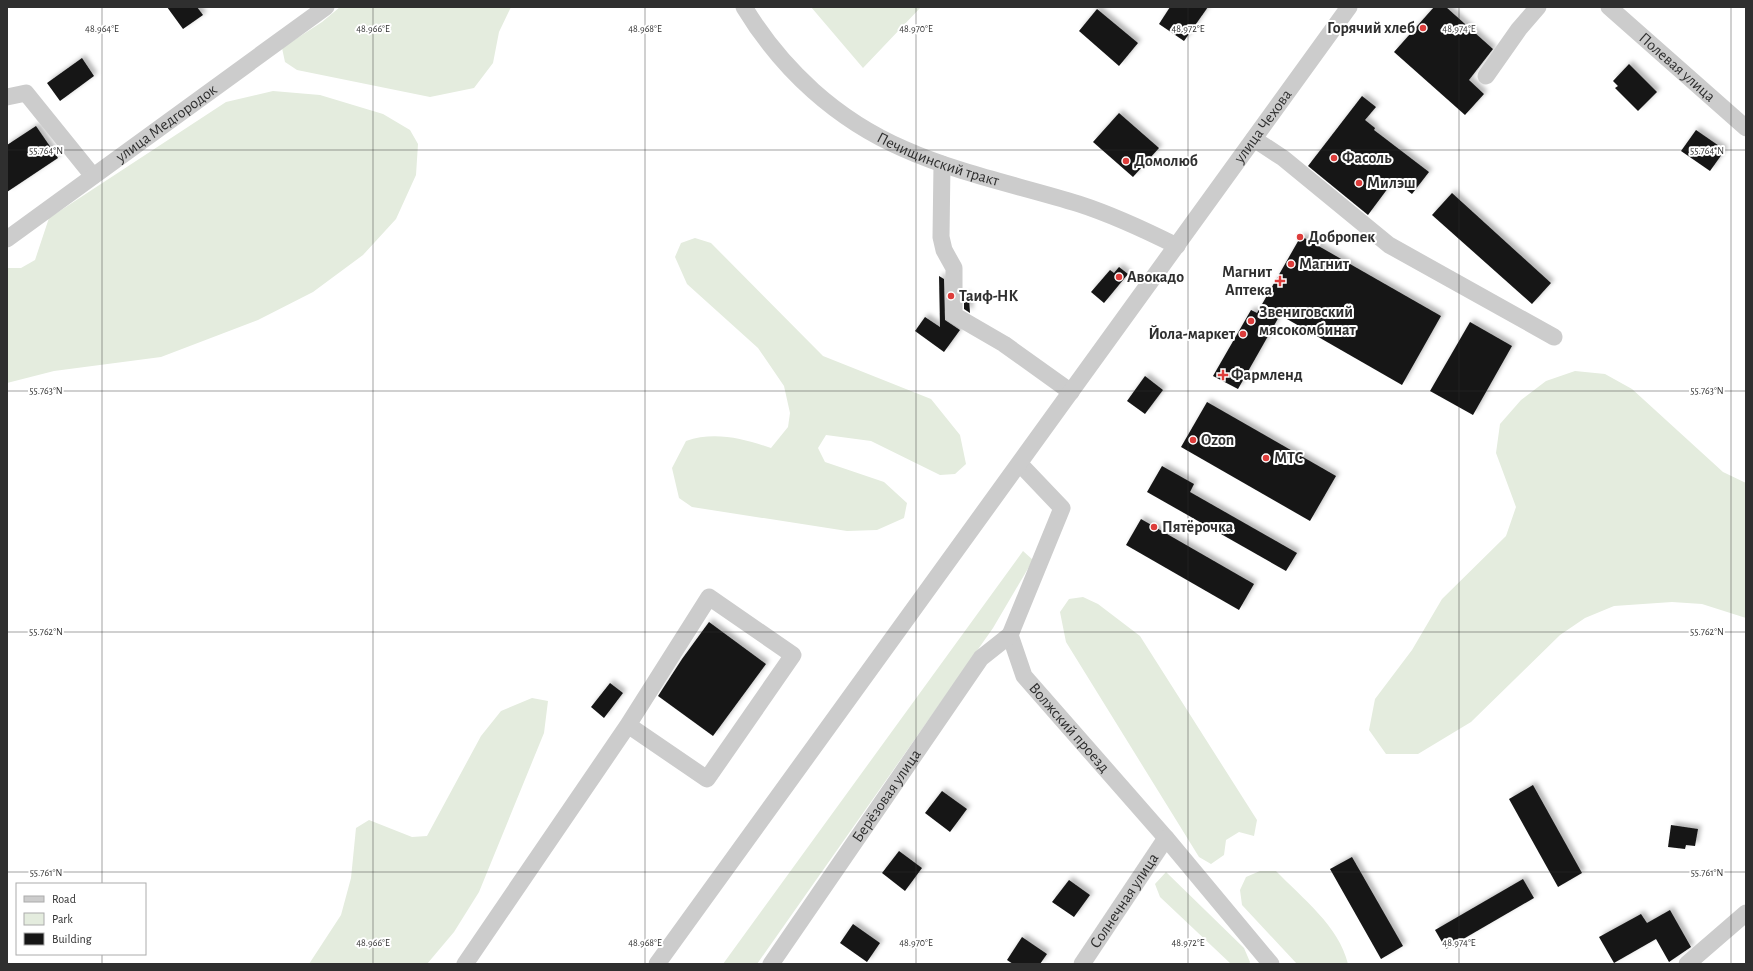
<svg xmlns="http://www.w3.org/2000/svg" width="1753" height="971" font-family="'Alegreya Sans',sans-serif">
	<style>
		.green { fill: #e4ecde }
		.building { fill: #161616; filter: url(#shadow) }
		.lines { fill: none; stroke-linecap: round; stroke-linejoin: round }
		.minor { stroke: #ccc; stroke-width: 17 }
		.ticks { fill: none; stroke: #2f2f2f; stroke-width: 1; stroke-opacity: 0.45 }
		.poi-dot { fill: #dd3d3b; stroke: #fff; stroke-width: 1.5 }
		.labels { text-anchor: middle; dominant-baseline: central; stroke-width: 4; stroke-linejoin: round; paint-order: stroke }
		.poi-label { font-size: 16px; font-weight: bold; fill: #2f2f2f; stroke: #fff; text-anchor: start }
		.street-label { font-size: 16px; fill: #2f2f2f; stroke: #fff }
		.ticks-label { font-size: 10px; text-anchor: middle; fill: #2f2f2f; stroke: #fff; stroke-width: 4; stroke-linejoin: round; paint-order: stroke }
	</style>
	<defs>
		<filter id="shadow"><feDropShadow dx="3.5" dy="-3.5" stdDeviation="2" flood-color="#0004"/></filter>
	</defs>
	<rect width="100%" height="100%" fill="#fff"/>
	<path class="green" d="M340 7H511L499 32 493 63 474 88 430 97 297 70 285 62 282 48 322 22Z
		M811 7H921L863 68Z
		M273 91 320 95 383 114 410 130 418 144 416 175 396 219 363 255 313 292 258 320 161 357 54 371 7 383V268H21L35 260 49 218 226 102Z
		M695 238 711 243 823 356 931 399 960 435 966 464 955 474 940 475 871 441 826 435 818 448 825 462 884 482 907 503 904 518 877 530 847 531 692 507 679 498 672 468 686 441C715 431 744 439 771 448L788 427 790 413 784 386 758 348 687 284 675 257 681 243Z
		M1575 371 1605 374 1632 389 1723 472 1746 483V618L1702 604 1672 602 1614 606 1585 618 1560 635 1471 722 1418 754H1386L1369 730 1375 699 1412 650 1442 599 1506 536 1516 507 1496 453 1500 424 1521 400 1546 381Z
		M1023 551 1033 560 993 628 757 964H723Z
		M1083 597 1098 604 1140 636 1257 820 1254 836 1239 832 1226 840 1224 855 1211 864 1199 857 1066 642 1060 612 1069 599Z
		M532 698 548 701 544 733 479 892 454 932 427 964H309L341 915 351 878 356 828 369 820 412 837 427 836 481 736 501 711Z
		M1260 871H1276C1302 898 1339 926 1348 964H1297L1242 905 1240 890 1246 877Z
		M1166 872 1244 948 1250 962 1249 964H1231L1160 897 1155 884Z"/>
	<path class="building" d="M167 7H197L203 15 183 29Z
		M1170 7H1208L1184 41 1159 24Z
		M1434 7H1446L1493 49 1469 80 1484 94 1465 115 1394 52Z
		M1097 9 1138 43 1119 66 1079 31Z
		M82 58 94 76 60 101 47 83Z
		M1629 64 1657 92 1638 111 1615 88 1618 86 1613 81Z
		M1362 96 1376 107 1365 120 1375 128 1374 130 1429 172 1412 194 1394 180 1368 215 1308 166Z
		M1119 113 1159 148 1133 177 1093 142Z
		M36 126 58 158 7 192V145Z
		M1696 130 1725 150 1710 171 1681 151Z
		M1452 193 1551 283 1532 304 1432 215Z
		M1301 236 1441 316 1402 385 1280 315 1238 389 1213 376 1251 310 1257 313Z
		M1119 267 1128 274 1104 303 1091 292 1110 270 1114 273Z
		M939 276 944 279 945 320 960 330 944 352 915 331 925 317 940 327Z
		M964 294 969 298 970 313 964 309Z
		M1470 322 1512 346 1473 415 1430 391Z
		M1145 376 1163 390 1145 414 1127 401Z
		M1207 402 1336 476 1310 521 1181 447Z
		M1162 466 1194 484 1190 492 1297 553 1286 571 1147 492Z
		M1141 519 1254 584 1239 610 1126 545Z
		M709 622 766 664 713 736 658 696 682 659Z
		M610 683 623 693 604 718 591 707Z
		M1533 785 1582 873 1558 887 1509 799Z
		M942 791 967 809 950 832 925 813Z
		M1671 825 1698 829 1695 846 1686 845 1685 849 1668 847Z
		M899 851 922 868 905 891 882 873Z
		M1352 857 1403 946 1381 959 1330 869Z
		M1523 879 1534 898 1446 949 1435 930Z
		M1069 880 1090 895 1074 917 1052 902Z
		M1670 910 1691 947 1669 962 1656 939 1614 963 1599 937 1641 914 1647 923Z
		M853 924 880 943 867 962 840 943Z
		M1022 937 1047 954 1040 964H1013L1007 960Z"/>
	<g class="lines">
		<g class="minor">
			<path id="s1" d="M744 7C782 70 837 120 904 149 960 174 1021 186 1079 204 1113 215 1145 230 1177 246"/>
			<path id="s2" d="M1609 7 1746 128"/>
			<path d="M1486 76 1519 29 1538 7"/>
			<path d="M7 97 26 93 93 176"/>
			<path d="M1254 139 1283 158 1389 245 1554 337"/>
			<path d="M942 164 941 237 944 250 954 268V315L1004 344 1071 392"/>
			<path id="s3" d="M7 239 326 7"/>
			<path id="s4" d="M1020 464 1062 508 1010 635 1024 676 1166 838 1271 964"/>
			<path d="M465 964 628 725 709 597 793 655 707 779 628 725"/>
			<path id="s5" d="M657 964 1349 7"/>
			<path id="s6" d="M771 964 981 658 1010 635"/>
			<path id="s7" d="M1082 964 1166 838"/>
			<path d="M1687 964 1746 913"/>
		</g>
	</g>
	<path class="ticks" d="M102 7V884M373 7V964M645 7V964M916 7V964M1188 7V964M1459 7V964M1731 7V964M7 150H1746M7 391H1746M7 632H1746M7 872H1746M102 954V964"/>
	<g class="poi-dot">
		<circle cx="1423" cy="28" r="4"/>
		<circle cx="1334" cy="158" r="4"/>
		<circle cx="1126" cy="161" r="4"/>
		<circle cx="1359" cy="183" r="4"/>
		<circle cx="1300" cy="237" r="4"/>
		<circle cx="1291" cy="264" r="4"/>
		<circle cx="1119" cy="277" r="4"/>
		<path d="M1278 275h4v4h4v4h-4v4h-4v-4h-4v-4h4z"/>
		<circle cx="951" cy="296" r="4"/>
		<circle cx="1251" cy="321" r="4"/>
		<circle cx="1243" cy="334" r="4"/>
		<path d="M1221 369h4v4h4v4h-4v4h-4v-4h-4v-4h4z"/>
		<circle cx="1193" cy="440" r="4"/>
		<circle cx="1266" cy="458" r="4"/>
		<circle cx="1154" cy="527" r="4"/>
	</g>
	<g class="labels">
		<g class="poi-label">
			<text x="1415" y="28" text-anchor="end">Горячий хлеб</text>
			<text x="1342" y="158">Фасоль</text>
			<text x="1134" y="161">Домолюб</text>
			<text x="1367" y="183">Милэш</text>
			<text x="1308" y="237">Добропек</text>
			<text x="1299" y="264">Магнит</text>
			<text x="1272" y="272" text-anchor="end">Магнит<tspan x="1272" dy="18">Аптека</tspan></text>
			<text x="1127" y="277">Авокадо</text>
			<text x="959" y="296">Таиф-НК</text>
			<text x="1259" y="312">Звениговский<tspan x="1259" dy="18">мясокомбинат</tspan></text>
			<text x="1235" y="334" text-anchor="end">Йола-маркет</text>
			<text x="1231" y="375">Фармленд</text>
			<text x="1201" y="440">Ozon</text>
			<text x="1274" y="458">МТС</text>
			<text x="1162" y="527">Пятёрочка</text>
		</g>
		<g class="street-label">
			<text stroke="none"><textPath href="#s2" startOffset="91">Полевая улица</textPath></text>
			<text stroke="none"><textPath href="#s3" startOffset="197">улица Медгородок</textPath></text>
			<text stroke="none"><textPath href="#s5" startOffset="1034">улица Чехова</textPath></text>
			<text stroke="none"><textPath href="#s1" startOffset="253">Печищинский тракт</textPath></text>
			<text stroke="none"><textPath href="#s4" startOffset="310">Волжский проезд</textPath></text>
			<text stroke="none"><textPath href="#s6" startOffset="204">Берёзовая улица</textPath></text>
			<text stroke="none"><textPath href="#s7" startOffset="76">Солнечная улица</textPath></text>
		</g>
	</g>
	<g class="ticks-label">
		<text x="102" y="32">48.964°E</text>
		<text x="373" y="32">48.966°E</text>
		<text x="645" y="32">48.968°E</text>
		<text x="916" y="32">48.970°E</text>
		<text x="1188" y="32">48.972°E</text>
		<text x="1459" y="32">48.974°E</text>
		<text x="46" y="154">55.764°N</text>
		<text x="1707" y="154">55.764°N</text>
		<text x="46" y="394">55.763°N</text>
		<text x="1707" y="394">55.763°N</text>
		<text x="46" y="635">55.762°N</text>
		<text x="1707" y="635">55.762°N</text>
		<text x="46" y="876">55.761°N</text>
		<text x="1707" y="876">55.761°N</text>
		<text x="373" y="946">48.966°E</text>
		<text x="645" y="946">48.968°E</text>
		<text x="916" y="946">48.970°E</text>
		<text x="1188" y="946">48.972°E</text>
		<text x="1459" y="946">48.974°E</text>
	</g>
	<rect width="1753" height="971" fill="none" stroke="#2f2f2f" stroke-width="16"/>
	<rect x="16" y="883" width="130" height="72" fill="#ffffff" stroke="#acacac"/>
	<rect x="24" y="896" width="20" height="6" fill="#cccccc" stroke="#acacac"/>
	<text x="52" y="903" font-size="12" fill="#2f2f2f">Road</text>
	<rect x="24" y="913" width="20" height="12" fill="#e4ecde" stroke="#acacac"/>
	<text x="52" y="923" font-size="12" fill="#2f2f2f">Park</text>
	<rect x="24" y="933" width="20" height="12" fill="#161616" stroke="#acacac"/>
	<text x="52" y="943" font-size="12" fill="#2f2f2f">Building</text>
</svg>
